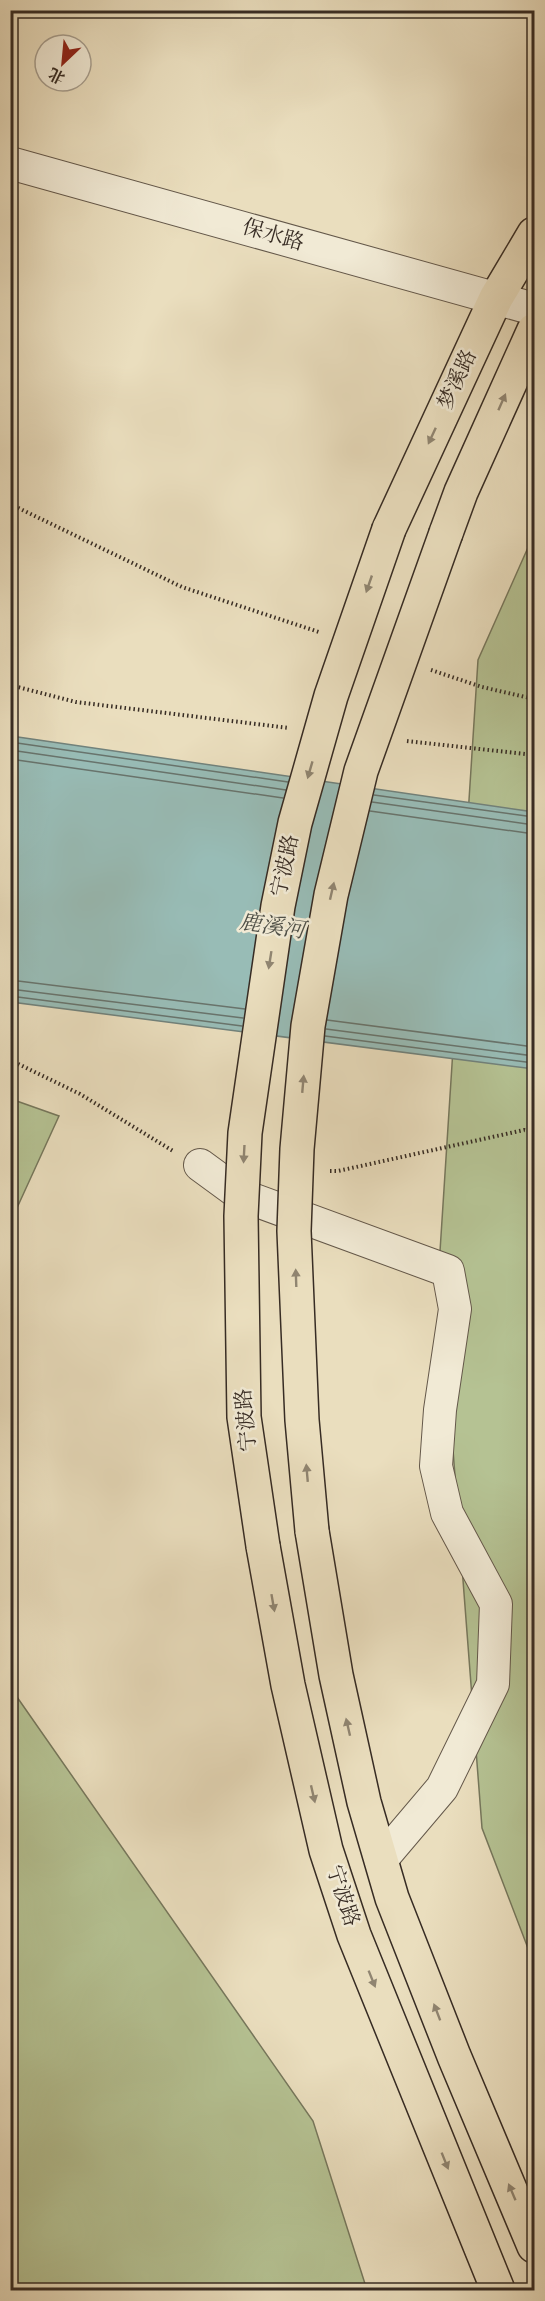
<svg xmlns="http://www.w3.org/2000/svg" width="545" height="2301" font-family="'IM FELL English','Noto Serif SC',serif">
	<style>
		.green { fill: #b5c293; stroke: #76775c; stroke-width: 1.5 }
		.water { fill: #98bcb6; stroke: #71827c; stroke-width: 1.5 }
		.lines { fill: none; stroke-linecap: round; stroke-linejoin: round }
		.shore { stroke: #68746d; stroke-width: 1.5 }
		.minor-casing { stroke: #64584a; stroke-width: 34 }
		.major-casing { stroke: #372c24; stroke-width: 36 }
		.path { stroke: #372c24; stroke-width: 4; stroke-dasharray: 1.5 3; stroke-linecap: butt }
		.minor { stroke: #f1ead5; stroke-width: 32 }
		.major { stroke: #eadebe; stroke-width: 33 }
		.major-bridge-casing { stroke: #372c24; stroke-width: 36; stroke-linecap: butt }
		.major-bridge { stroke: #eadebe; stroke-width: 33 }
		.oneway { fill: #908571 }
		.labels { text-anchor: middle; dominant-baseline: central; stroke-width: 5; stroke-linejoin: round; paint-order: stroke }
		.street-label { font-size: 21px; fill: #372c24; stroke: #f1ead5 }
		.water-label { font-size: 22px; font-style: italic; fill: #4f5048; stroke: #f1ead5 }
	</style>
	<rect width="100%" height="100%" fill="#eadebe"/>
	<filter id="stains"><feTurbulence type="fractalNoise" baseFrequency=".00333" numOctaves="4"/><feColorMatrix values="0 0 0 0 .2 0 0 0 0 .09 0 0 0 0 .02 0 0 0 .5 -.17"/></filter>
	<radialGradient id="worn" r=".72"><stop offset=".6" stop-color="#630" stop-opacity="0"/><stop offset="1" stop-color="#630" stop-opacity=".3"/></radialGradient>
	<path class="green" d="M534 534V1964L482 1828 439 1267 478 660Z
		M11 1099 59 1116 11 1221 10 1099Z
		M10 1687 313 2121 367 2290H11Z"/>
	<path class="water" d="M11 736 534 812V1069L11 1002Z"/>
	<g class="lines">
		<path class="shore" d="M10 742 288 782
			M10 750 286 790
			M10 759 283 798
			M374 795 534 817
			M372 802 534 825
			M370 811 534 834
			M10 980 245 1009
			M10 989 243 1018
			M10 996 242 1026
			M327 1020 534 1047
			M326 1029 534 1056
			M325 1036 534 1063"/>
		<g class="minor-casing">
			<path id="minor" d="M10 163 534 309
				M200 1165 241 1195 448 1271 455 1309 440 1410 436 1466 447 1513 496 1604 493 1684 442 1788 381 1860"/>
		</g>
		<g class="major-casing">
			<path id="major" d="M389 529 496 298 534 234
				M446 533 461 492 534 330
				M312 1531 336 1675 364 1802 392 1898 454 2056 534 2246
				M263 1546 288 1685 326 1850 354 1935 498 2290"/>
		</g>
		<path class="path" d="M10 504 182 587 319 632
			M431 670 482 687 534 699
			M10 685 76 702 289 728
			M407 741 534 755
			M10 1060 80 1094 173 1151
			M330 1171H338L524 1130 534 1132"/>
		<use href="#minor" class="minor"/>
		<use href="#major" class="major"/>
		<g class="major-bridge-casing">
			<path id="major-bridge" d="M312 1531 302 1420 294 1231 297 1149 308 1026 331 895 361 771 446 533
				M263 1546 244 1417 241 1216 245 1133 278 906 295 823 331 696 389 529"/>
		</g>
		<use href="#major-bridge" class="major-bridge"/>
	</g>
	<defs><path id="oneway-solid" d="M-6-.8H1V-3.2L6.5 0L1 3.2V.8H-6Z" transform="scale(1.5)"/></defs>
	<g class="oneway">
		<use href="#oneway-solid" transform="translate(502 402) rotate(-66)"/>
		<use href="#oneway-solid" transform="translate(432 436) rotate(115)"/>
		<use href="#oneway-solid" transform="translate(369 584) rotate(109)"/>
		<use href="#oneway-solid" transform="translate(310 770) rotate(106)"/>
		<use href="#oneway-solid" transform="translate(332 891) rotate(-77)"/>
		<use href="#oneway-solid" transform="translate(270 960) rotate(99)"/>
		<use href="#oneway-solid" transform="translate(303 1084) rotate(-85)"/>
		<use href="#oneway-solid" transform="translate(244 1154) rotate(93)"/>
		<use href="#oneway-solid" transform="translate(296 1278) rotate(-92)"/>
		<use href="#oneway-solid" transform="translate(307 1473) rotate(-95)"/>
		<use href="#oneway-solid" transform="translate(273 1603) rotate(80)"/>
		<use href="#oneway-solid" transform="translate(348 1727) rotate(-103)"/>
		<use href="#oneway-solid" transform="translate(313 1794) rotate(77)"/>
		<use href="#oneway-solid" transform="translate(372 1979) rotate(68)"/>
		<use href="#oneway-solid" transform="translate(437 2012) rotate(-111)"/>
		<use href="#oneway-solid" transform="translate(445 2161) rotate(68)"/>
		<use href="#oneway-solid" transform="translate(512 2192) rotate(-113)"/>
	</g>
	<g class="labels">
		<g class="street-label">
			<text transform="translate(273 236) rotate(16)">保水路</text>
			<text transform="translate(458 380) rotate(-65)">梦溪路</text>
			<text transform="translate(286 866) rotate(-78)">宁波路</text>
			<text transform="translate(247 1420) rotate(-95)">宁波路</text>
			<text transform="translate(342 1896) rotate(72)">宁波路</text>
		</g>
		<g class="water-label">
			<text transform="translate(272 927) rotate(8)">鹿溪河</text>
		</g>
	</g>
	<rect width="545" height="2301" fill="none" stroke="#eadebe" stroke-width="36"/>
	<rect x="12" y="12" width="521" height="2277" fill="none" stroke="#372c24" stroke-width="3"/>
	<rect x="18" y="18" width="509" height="2265" fill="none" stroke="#372c24" stroke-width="1.5"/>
	<g transform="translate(63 63) rotate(206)"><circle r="28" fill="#f1ead5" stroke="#a79e8e" stroke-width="1.5"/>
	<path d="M0-4.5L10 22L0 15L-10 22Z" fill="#8f2418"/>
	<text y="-9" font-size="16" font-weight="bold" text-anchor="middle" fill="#372c24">北</text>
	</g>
	<rect width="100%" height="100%" filter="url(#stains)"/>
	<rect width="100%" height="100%" fill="url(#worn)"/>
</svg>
